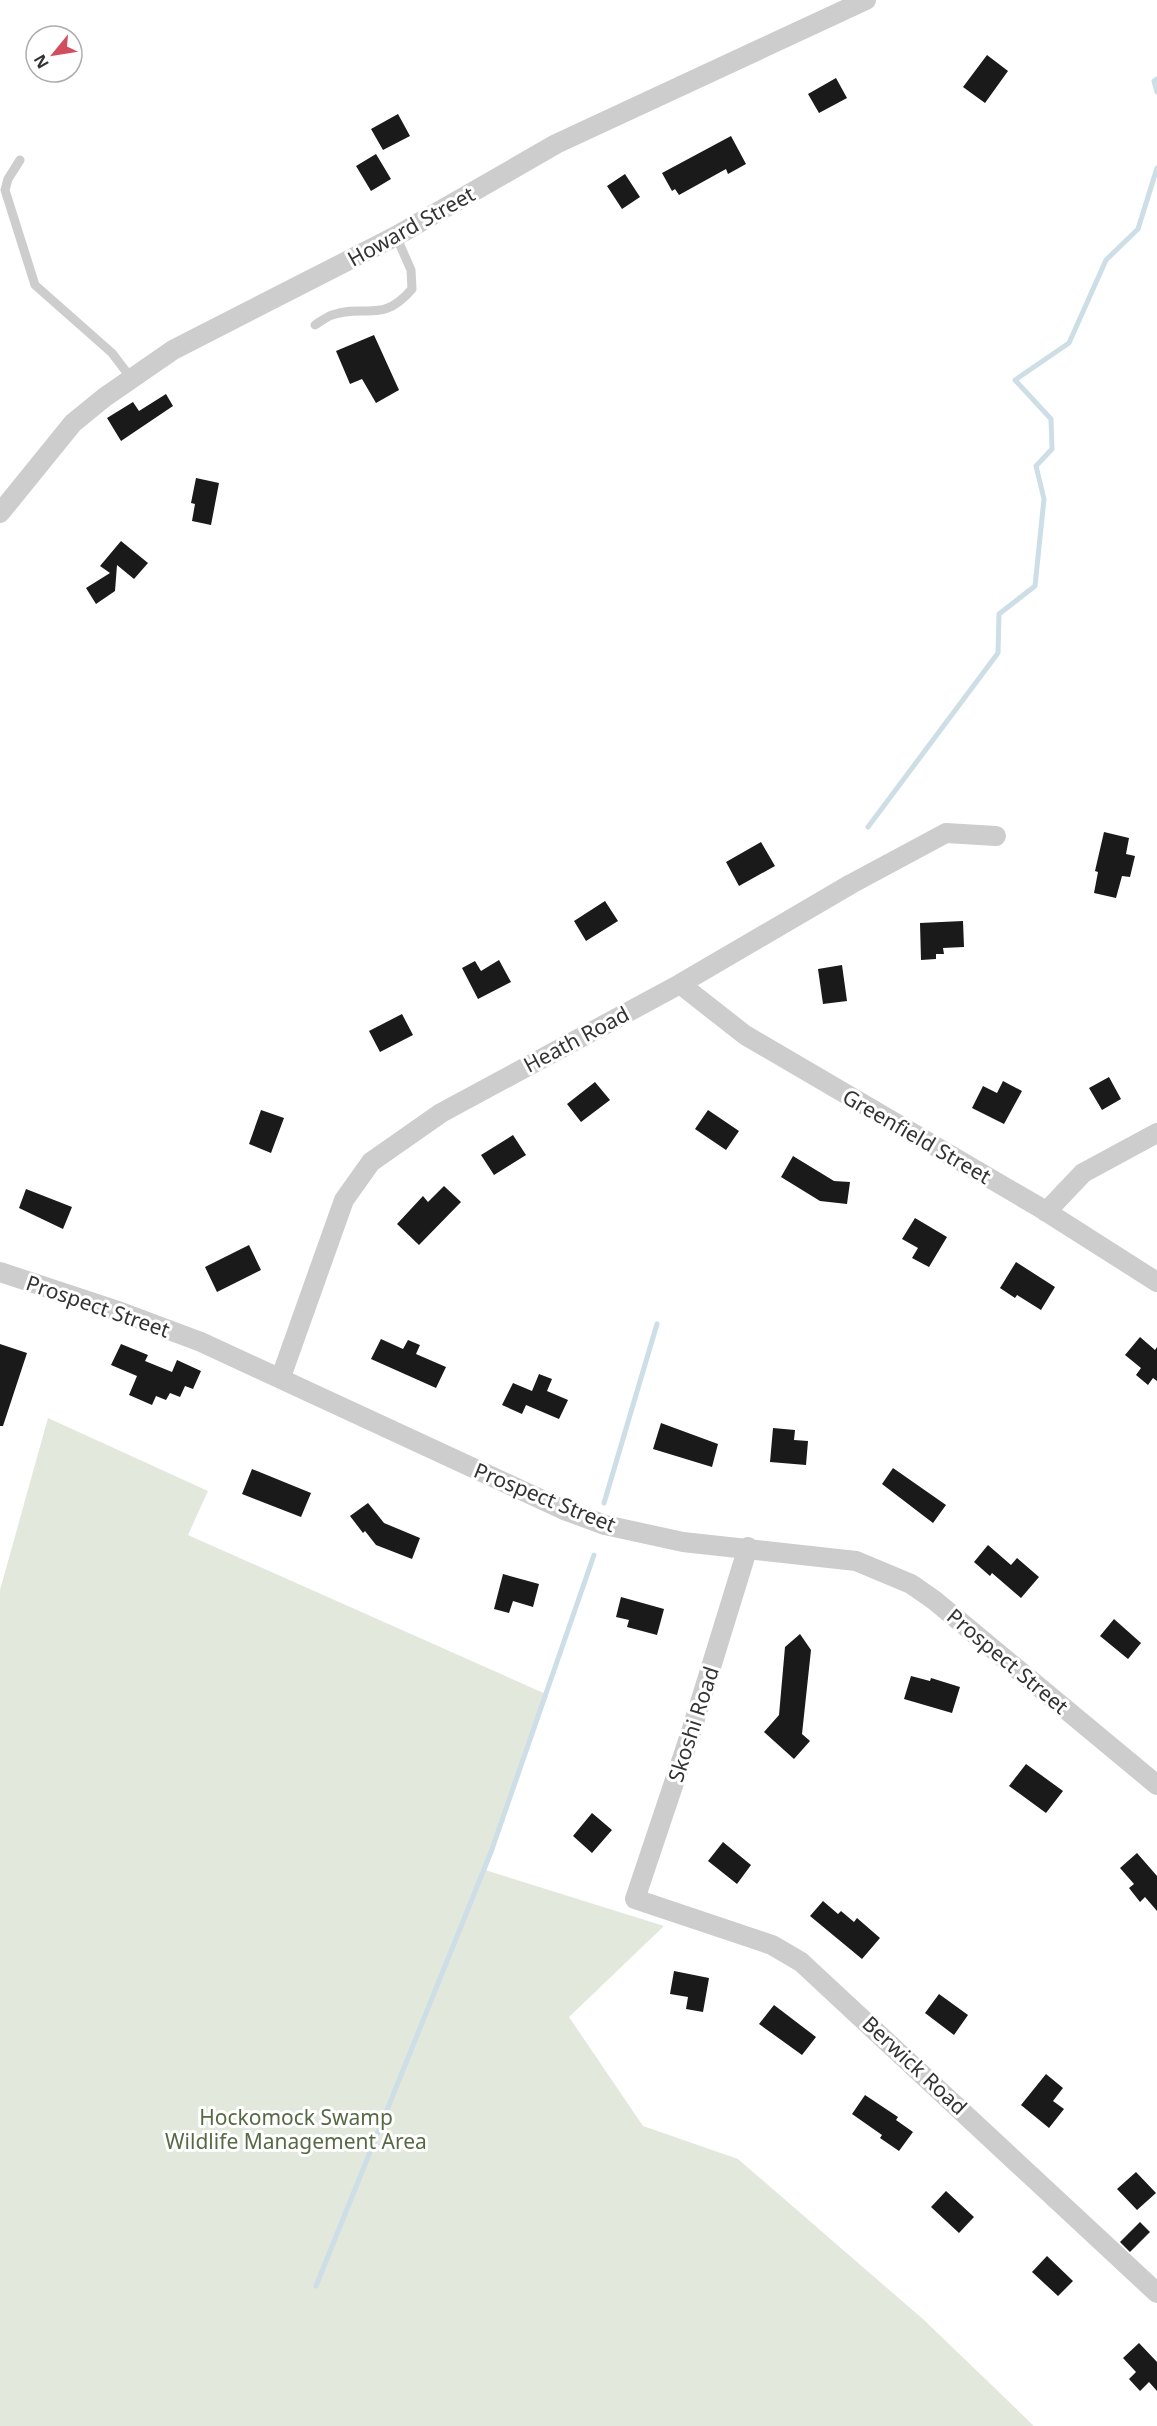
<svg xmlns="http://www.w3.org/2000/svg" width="1157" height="2426" font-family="'Noto Sans',sans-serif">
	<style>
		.green { fill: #e3e8dd }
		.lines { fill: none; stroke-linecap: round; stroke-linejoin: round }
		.stream { stroke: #cddee6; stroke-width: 5 }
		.building { fill: #1a1a1a }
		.lane { stroke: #cdcdcd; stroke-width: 9 }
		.street { stroke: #cdcdcd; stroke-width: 20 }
		.labels { text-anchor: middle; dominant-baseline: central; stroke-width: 6; stroke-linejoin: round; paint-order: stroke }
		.street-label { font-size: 21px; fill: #333; stroke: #fff }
		.park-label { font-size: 21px; fill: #586a45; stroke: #fff }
	</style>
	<rect width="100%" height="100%" fill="#fff"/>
	<path class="green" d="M48 1418 208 1491 188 1535 548 1695 485 1870 664 1926 569 2017 643 2126 738 2159 924 2320 1034 2426H0V1590Z"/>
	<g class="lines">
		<path class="stream" d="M1157 79 1154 81 1157 92
			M868 827 998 653 999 614 1035 586 1044 499 1036 466 1052 449 1051 419 1015 380 1069 343 1106 260 1138 229 1157 168
			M604 1503 657 1324
			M316 2286 491 1852 594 1555"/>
	</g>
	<path class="building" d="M987 55 1008 71 985 103 963 87Z
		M836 78 847 98 819 113 808 94Z
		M398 114 410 136 383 150 371 129Z
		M731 136 746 164 728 174 726 169 679 195 675 189 672 191 662 173Z
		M376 154 391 179 371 191 356 166Z
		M625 174 640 197 622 209 607 186Z
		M374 335 399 390 376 403 362 379 350 384 336 351Z
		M166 394 173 406 121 441 107 418 133 402 139 411Z
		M196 478 219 483 211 525 192 521 195 504 191 503Z
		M121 541 148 563 134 579 117 565 115 591 96 604 86 588 110 573 100 566Z
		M1104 832 1129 838 1126 854 1135 856 1130 877 1122 876 1116 898 1094 893 1098 872 1095 871Z
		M761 842 775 866 739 886 726 862Z
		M605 901 618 921 586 941 574 921Z
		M963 921 964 947 943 948 944 954H936V959L921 960 920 923Z
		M499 960 511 982 478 999 462 968 475 961 481 971Z
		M842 965 847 1001 823 1004 818 969Z
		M402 1014 413 1035 380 1052 369 1031Z
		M1109 1077 1121 1099 1102 1110 1089 1088Z
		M1003 1081 1022 1091 1004 1124 972 1108 983 1086 997 1093Z
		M595 1082 610 1100 581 1122 567 1104Z
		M261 1110 284 1118 271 1153 249 1144Z
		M708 1110 739 1131 726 1150 695 1129Z
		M513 1135 526 1155 494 1175 481 1155Z
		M793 1156 834 1181 850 1182 847 1204 820 1201 781 1177Z
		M444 1186 461 1202 419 1245 397 1224 423 1196 428 1202Z
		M26 1189 72 1207 63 1229 19 1208Z
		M915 1218 947 1237 929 1267 912 1258 918 1248 902 1239Z
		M249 1245 261 1270 217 1292 205 1267Z
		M1016 1262 1055 1287 1041 1310 1017 1295 1015 1298 1000 1288Z
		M1140 1337 1155 1350 1157 1347V1381L1153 1378 1148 1385 1136 1375 1141 1368 1125 1355Z
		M381 1339 403 1349 408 1340 420 1345 416 1354 446 1367 436 1388 371 1359Z
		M0 1344 27 1353 3 1426H0Z
		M121 1344 148 1355 145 1361 172 1372 177 1360 201 1371 193 1389 185 1386 180 1397 170 1393 166 1400 156 1396 152 1405 129 1395 137 1376 111 1365Z
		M539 1374 552 1379 547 1391 568 1400 559 1419 526 1405 522 1414 502 1405 513 1383 532 1391Z
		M661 1423 718 1444 712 1467 653 1449Z
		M773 1428 795 1430 794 1440 808 1441 806 1465 770 1462Z
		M893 1468 946 1505 933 1523 882 1484Z
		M252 1469 311 1493 301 1517 242 1494Z
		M368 1503 384 1523 420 1538 412 1559 376 1545 365 1531 363 1533 350 1516Z
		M988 1545 1011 1565 1017 1558 1039 1577 1021 1598 992 1573 990 1576 974 1562Z
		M503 1574 539 1584 533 1607 513 1601 509 1613 494 1609Z
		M621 1597 664 1609 657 1635 627 1627 629 1620 616 1617Z
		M1114 1619 1141 1643 1128 1659 1100 1636Z
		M800 1634 811 1650 802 1734 810 1741 794 1759 764 1732 779 1715 785 1647Z
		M911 1676 930 1681 931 1678 960 1687 952 1713 904 1699Z
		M1026 1764 1063 1791 1046 1813 1009 1786Z
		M592 1813 612 1830 592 1853 573 1836Z
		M723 1842 751 1865 737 1884 708 1861Z
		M1137 1853 1157 1876V1911L1145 1897 1140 1902 1129 1888 1134 1884 1120 1868Z
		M823 1901 838 1914 841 1911 854 1922 857 1918 880 1938 862 1959 810 1916Z
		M674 1971 709 1978 703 2012 686 2009 688 1997 670 1994Z
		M939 1994 968 2015 954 2035 925 2013Z
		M774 2005 816 2037 802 2055 759 2024Z
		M1046 2074 1063 2088 1053 2101 1064 2109 1049 2128 1021 2105Z
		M865 2095 898 2117 896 2120 913 2132 899 2151 880 2138 882 2135 852 2114Z
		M1136 2172 1156 2193 1137 2210 1117 2189Z
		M946 2191 974 2217 959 2233 931 2207Z
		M1140 2222 1150 2232 1130 2252 1120 2242Z
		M1047 2256 1073 2281 1058 2296 1032 2272Z
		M1139 2343 1157 2362V2391L1149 2382 1140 2391 1129 2379 1136 2372 1123 2358Z"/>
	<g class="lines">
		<path class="lane" d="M20 160 8 179 5 190 35 285 112 353 131 378
			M315 325C320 322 326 317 332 315 366 303 381 325 412 289L411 270 396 236"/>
		<path class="street" d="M0 513 73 423 105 397 173 350 396 236 556 144 866 0
			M680 984 745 1035 1039 1207 1157 1282
			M1046 1212 1083 1173 1157 1133
			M0 1272 121 1312 201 1342 564 1510 605 1525 683 1542 856 1561 911 1584 934 1600 1157 1785
			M281 1377 344 1200 371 1162 441 1113 680 984 851 884 946 833 996 836
			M748 1547 691 1732 635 1899 772 1945 801 1962 1157 2293"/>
	</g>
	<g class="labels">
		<g class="street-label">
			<text transform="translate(411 226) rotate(-29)">Howard Street</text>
			<text transform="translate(576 1039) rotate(-28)">Heath Road</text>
			<text transform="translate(917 1136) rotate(30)">Greenfield Street</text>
			<text transform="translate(98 1306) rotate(19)">Prospect Street</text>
			<text transform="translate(545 1497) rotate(22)">Prospect Street</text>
			<text transform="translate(1008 1661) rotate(40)">Prospect Street</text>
			<text transform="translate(693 1724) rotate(-72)">Skoshi Road</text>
			<text transform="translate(915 2065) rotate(43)">Berwick Road</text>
		</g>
		<g class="park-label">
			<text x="296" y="2117">Hockomock Swamp<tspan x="296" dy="24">Wildlife Management Area</tspan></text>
		</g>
	</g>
	<g transform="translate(54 54) rotate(240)"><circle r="28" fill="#ffffff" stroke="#adadad" stroke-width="1.5"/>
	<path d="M0-4.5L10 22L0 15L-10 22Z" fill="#d14e5c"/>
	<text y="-9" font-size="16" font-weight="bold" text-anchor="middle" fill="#333333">N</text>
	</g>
</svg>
